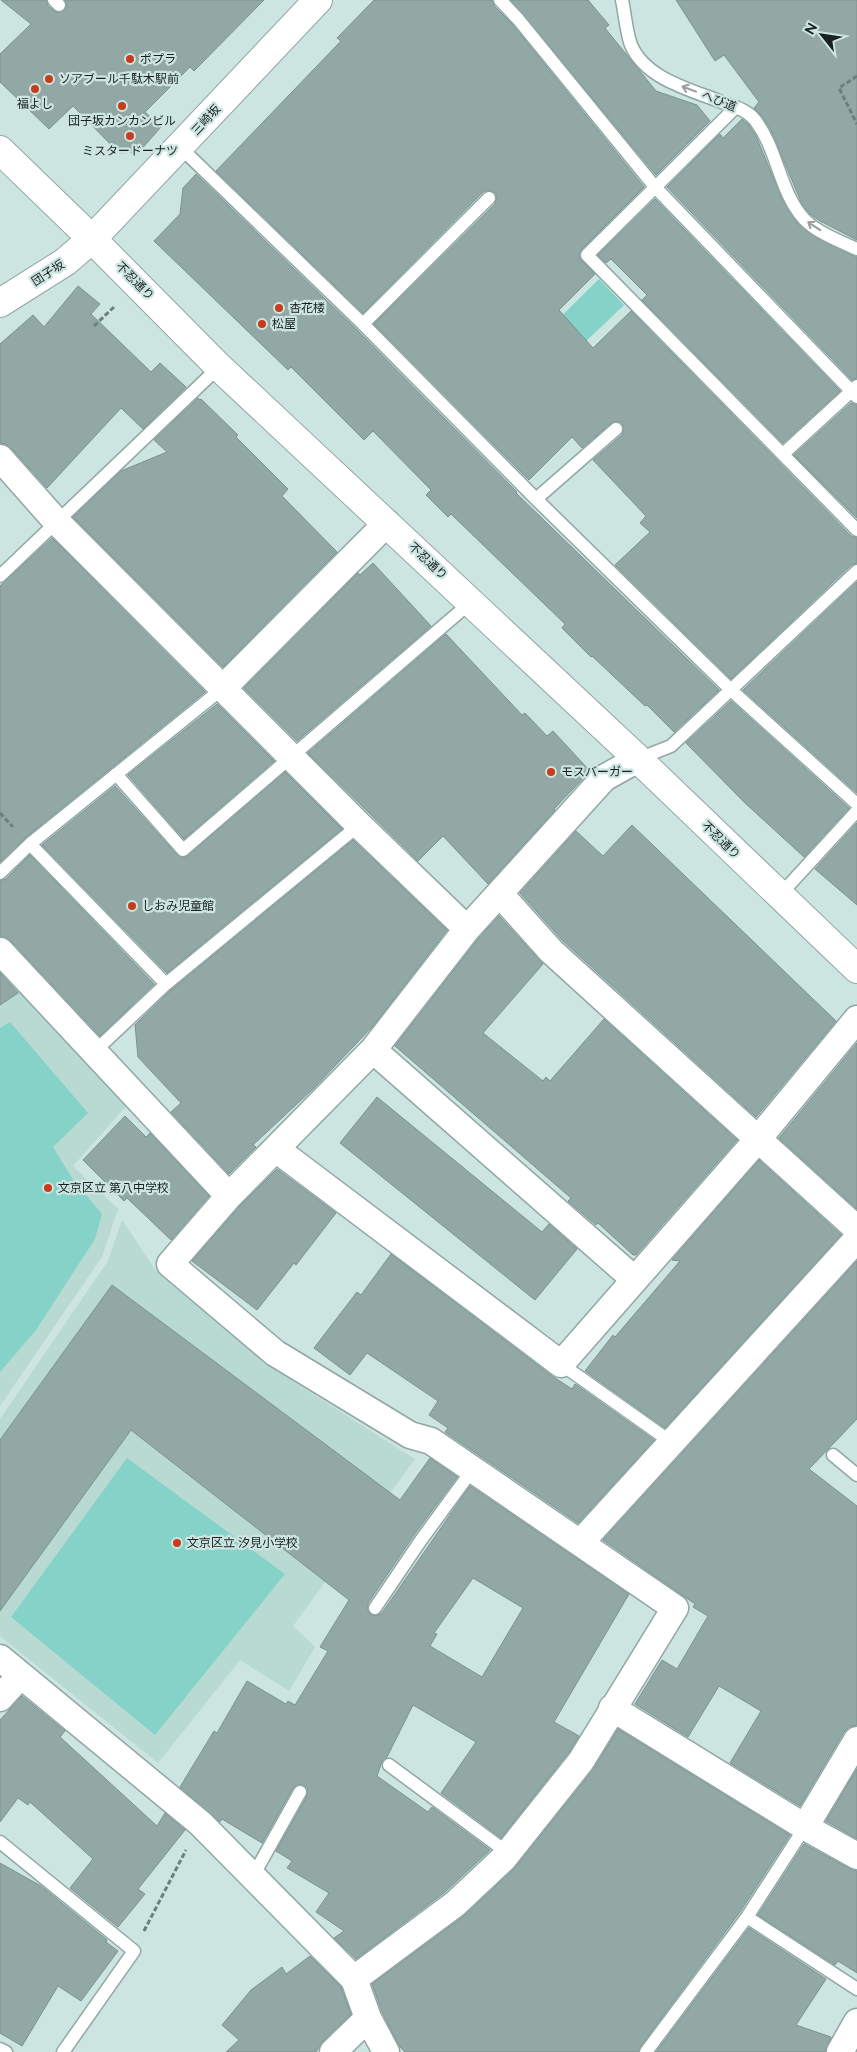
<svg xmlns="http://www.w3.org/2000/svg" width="857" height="2052" font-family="Raleway,'Noto Sans JP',sans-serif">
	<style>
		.built { fill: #b9d9d3 }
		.green { fill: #85d3c8 }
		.building { fill: #92a8a4; stroke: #7c928f; fill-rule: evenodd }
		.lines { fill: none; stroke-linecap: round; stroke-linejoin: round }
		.service-casing { stroke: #90a7a3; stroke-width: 15 }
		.minor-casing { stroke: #90a7a3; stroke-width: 29 }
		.secondary-casing { stroke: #90a7a3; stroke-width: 30 }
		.path { stroke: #6e7e7b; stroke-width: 3; stroke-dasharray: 5 2.5; stroke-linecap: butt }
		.service { stroke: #fff; stroke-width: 12 }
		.minor { stroke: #fff; stroke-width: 26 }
		.secondary { stroke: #fff; stroke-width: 28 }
		.oneway { stroke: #989c9b }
		.poi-dot { fill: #c63c1c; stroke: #cde5e1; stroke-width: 2 }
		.labels { text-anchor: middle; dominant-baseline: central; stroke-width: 4.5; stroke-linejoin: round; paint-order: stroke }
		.poi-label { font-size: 12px; fill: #192220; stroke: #cde5e1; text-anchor: start }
		.street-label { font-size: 12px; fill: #192220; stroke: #cde5e1 }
	</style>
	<rect width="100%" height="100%" fill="#cde5e1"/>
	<path class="built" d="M0 966 128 1104 73 1166 118 1209 102 1257 0 1406Z
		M122 1220 154 1268 267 1365 415 1459 293 1626 315 1647 289 1691 240 1660 158 1763 0 1636V1419L108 1261Z"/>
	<path class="green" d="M599 279 624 305 554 372 529 348Z
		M10 1022 88 1113 53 1147 72 1178 102 1214 95 1239 36 1330 0 1372V1028Z
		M127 1458 285 1574 155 1735 11 1617Z"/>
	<path class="building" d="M1 0H46L48 6 57 13 65 10 67 7 65 0H264L194 71 190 67 145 112 161 127 139 152 119 153 73 106 49 129 0 82V54L31 24Z
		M374 0H492L494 6 512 24 644 187 581 250 579 258 595 274 559 310 593 348 631 311 851 536 857 538V563L851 565 731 679 615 565 650 532 640 523 646 516 593 460 622 435 624 428 622 423 618 421 611 423 582 448 572 437 529 480 374 324 495 204 497 196 494 192 487 190 483 192 363 313 216 171 341 41 337 38Z
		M511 0H588L609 25 605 28 656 91 697 105 710 121 656 175Z
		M676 0H857V240L820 221 810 214 802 204 770 128 761 115 754 108 759 102 724 55 715 61Z
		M742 119 749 125 756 136 782 199 798 224 818 239 857 257V378L852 380 667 187 720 134 723 138Z
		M196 174 357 330 517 492 516 493 719 690 674 732 647 705 645 706 592 656 591 657 562 628 565 624 451 514 448 517 426 495 431 490 373 431 364 440 291 367 288 370 154 241 180 214 183 188Z
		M655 199 840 391 783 443 642 300 647 295 611 259 606 263 598 255Z
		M78 286 100 304 91 314 151 372 160 363 186 387 143 429 121 408 47 488 11 448 5 444 0 443V344L33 315 44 327Z
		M198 398 200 400 201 399 238 435 236 437 288 489 282 496 337 552 223 667 73 517 121 471 167 452 154 440Z
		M851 403 857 405V518L794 455Z
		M52 538 205 692 25 838 0 862V586Z
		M373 563 431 626 297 741 244 688 358 573 360 575Z
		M857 582V793L743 690Z
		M446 634 522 715 525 713 547 736 553 731 590 771 554 809 555 810 488 884 443 836 418 861 308 753Z
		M731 701 849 808 804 857 745 803 686 743Z
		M217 704 274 761 184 839 128 775Z
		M285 772 342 829 167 973 42 845 115 786 177 855 185 858Z
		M857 823V905L815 869Z
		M632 825 836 1021 756 1117 562 940 520 893 576 831 603 856Z
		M353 840 447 930 373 1026 314 1088 253 1145 256 1147 229 1174 171 1112 181 1103 138 1057 135 1025 171 990Z
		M30 855 154 984 100 1036 11 941 0 936V881L6 879Z
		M499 916 543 964 483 1033 543 1081 546 1077 550 1081 604 1019 737 1140 636 1255H633L598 1223 596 1225 568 1201 571 1198 395 1046 478 939Z
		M0 973 18 993 0 1005Z
		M857 1043V1209L779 1138Z
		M377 1097 542 1232 549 1224 577 1249 535 1300 340 1143Z
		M125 1116 146 1137 150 1133 209 1196 171 1240 127 1198 124 1201 83 1160Z
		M759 1160 841 1235 665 1428 585 1371 613 1335 615 1337 680 1261 672 1260Z
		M277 1169 336 1213 296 1265 294 1263 257 1310 192 1261 240 1206Z
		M391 1254 552 1376 572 1389 575 1384 654 1440 578 1523 445 1432 448 1428 429 1415 438 1401 367 1353 350 1375 314 1348 357 1292 361 1295Z
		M857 1261V1419L809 1469 857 1506V1725L849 1727 844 1732 800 1806 730 1763 761 1711 719 1686 688 1737 635 1704 662 1660 677 1669 708 1616 693 1607 695 1604 603 1540Z
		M112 1285 400 1500 430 1458 457 1477 414 1535 368 1603V1611L371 1615H378L382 1613 470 1486 629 1594 554 1722 579 1736 569 1752 501 1838 441 1793 476 1742 413 1705 387 1757 382 1761 377 1776 428 1812 432 1807 490 1850 445 1892 356 1959 334 1938 344 1931 316 1912 329 1893 287 1868 292 1861 276 1851 307 1796V1787L299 1784 293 1788 262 1843 222 1819 220 1822 180 1787 214 1731 217 1733 247 1681 286 1704 288 1701 295 1705 328 1651 320 1647 349 1600 131 1430 0 1611V1440ZM473 1578 523 1608 482 1677 430 1646 437 1634 434 1633Z
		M22 1696 65 1731 60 1737 157 1826 165 1813 185 1830 138 1889 145 1894 118 1927 70 1888 93 1859 30 1802 28 1805 18 1798 0 1822V1720Z
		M618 1729 790 1835 740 1912 640 2047 638 2052H405L400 2047 382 2012 372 1984 464 1916 514 1869 593 1770Z
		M857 1769V1839L826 1821Z
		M804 1844 850 1869 857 1871V1973L838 1961 835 1965 758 1915Z
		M0 1863 41 1886 107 1940 106 1942 118 1951 81 2001 58 1986 22 2046 0 2033Z
		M749 1928 826 1979 796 2025 831 2037 825 2052H656Z
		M310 1956 341 1987 351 2014 323 2041 316 2052H226L239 2040 222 2025 251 1990 282 1967 286 1974Z"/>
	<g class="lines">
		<g class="service-casing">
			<path id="service" d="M54 0 59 5
				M500 0 518 19 655 187 857 397
				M622 0C625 14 626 31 631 45 645 78 688 89 719 101 732 106 746 109 755 120 778 150 779 191 804 219 816 232 841 242 857 249
				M736 107 587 255 857 530
				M180 147 363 324 536 499 731 690 857 804
				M363 324 489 198
				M783 454 857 386
				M536 499 616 429
				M0 576 219 367
				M638 759 671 746 857 571
				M116 774 183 850 471 602
				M30 844 166 984
				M0 873 30 844 223 688
				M779 896 857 811
				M94 1052 166 984 359 825
				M561 1364 671 1442
				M833 1455 857 1475
				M375 1608 421 1540 473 1469
				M389 1765 508 1853
				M0 1842 134 1951 63 2052
				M253 1876 300 1792
				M747 1917 857 1989
				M0 2049 6 2052
				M646 2052 747 1917 805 1827"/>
		</g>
		<g class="minor-casing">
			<path id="minor" d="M0 458 56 521 359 825 467 929
				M223 688 387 523
				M500 894 551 951 857 1229
				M0 951 229 1196
				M373 1050 634 1279
				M276 1149 561 1364 758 1139 857 1019
				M581 1542 857 1239
				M0 1658 200 1823 354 1979 368 2018 386 2052
				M0 1698 20 1676
				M612 1708 805 1827 857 1856
				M805 1827 857 1740
				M354 1979 455 1904 504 1858 581 1761 675 1608 431 1441 410 1435 275 1353 170 1264 229 1196 373 1050 467 929 604 778 638 759
				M333 2052 368 2018
				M840 2052 857 2022"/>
		</g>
		<g class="secondary-casing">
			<path id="secondary" d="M0 150 92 239 219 367 638 759 857 969
				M0 303 65 262 92 239 318 0"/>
		</g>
		<path class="path" d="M857 76 839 88 857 124
			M94 326 115 306
			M0 813 13 827
			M144 1931 186 1850"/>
		<use href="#service" class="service"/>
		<use href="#minor" class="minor"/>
		<use href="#secondary" class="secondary"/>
	</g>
	<defs><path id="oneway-shaft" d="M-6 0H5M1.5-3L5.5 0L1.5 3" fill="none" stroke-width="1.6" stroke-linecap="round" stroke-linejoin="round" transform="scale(1.25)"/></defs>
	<g class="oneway">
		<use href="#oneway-shaft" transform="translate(689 89) rotate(-159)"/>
		<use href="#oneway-shaft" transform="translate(814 226) rotate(-147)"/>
	</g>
	<g class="poi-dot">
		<circle cx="130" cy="59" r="5"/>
		<circle cx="49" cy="79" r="5"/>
		<circle cx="35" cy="89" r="5"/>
		<circle cx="122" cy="106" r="5"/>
		<circle cx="130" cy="136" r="5"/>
		<circle cx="279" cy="308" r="5"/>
		<circle cx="262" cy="324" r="5"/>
		<circle cx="551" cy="772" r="5"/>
		<circle cx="132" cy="906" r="5"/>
		<circle cx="48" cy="1188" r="5"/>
		<circle cx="177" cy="1543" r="5"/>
	</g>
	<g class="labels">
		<g class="poi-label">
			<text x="140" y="59">ポプラ</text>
			<text x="59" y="79">ソアブール千駄木駅前</text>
			<text x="35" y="104" text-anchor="middle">福よし</text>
			<text x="122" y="121" text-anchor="middle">団子坂カンカンビル</text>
			<text x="130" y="151" text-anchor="middle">ミスタードーナツ</text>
			<text x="289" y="308">杏花楼</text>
			<text x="272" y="324">松屋</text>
			<text x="561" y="772">モスバーガー</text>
			<text x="142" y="906">しおみ児童館</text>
			<text x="58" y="1188">文京区立 第八中学校</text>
			<text x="187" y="1543">文京区立 汐見小学校</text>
		</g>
		<g class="street-label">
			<text transform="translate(719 101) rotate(21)">へび道</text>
			<text transform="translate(206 120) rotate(-47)">三崎坂</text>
			<text transform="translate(48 273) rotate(-33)">団子坂</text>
			<text transform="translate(135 281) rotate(45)">不忍通り</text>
			<text transform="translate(428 561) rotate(43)">不忍通り</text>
			<text transform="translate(721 840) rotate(44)">不忍通り</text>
		</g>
	</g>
	<g transform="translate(822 35) rotate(300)" stroke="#cde5e1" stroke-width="4" paint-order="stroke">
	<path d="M0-4L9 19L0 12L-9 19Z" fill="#192220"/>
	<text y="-8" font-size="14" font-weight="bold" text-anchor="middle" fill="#192220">N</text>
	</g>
</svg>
